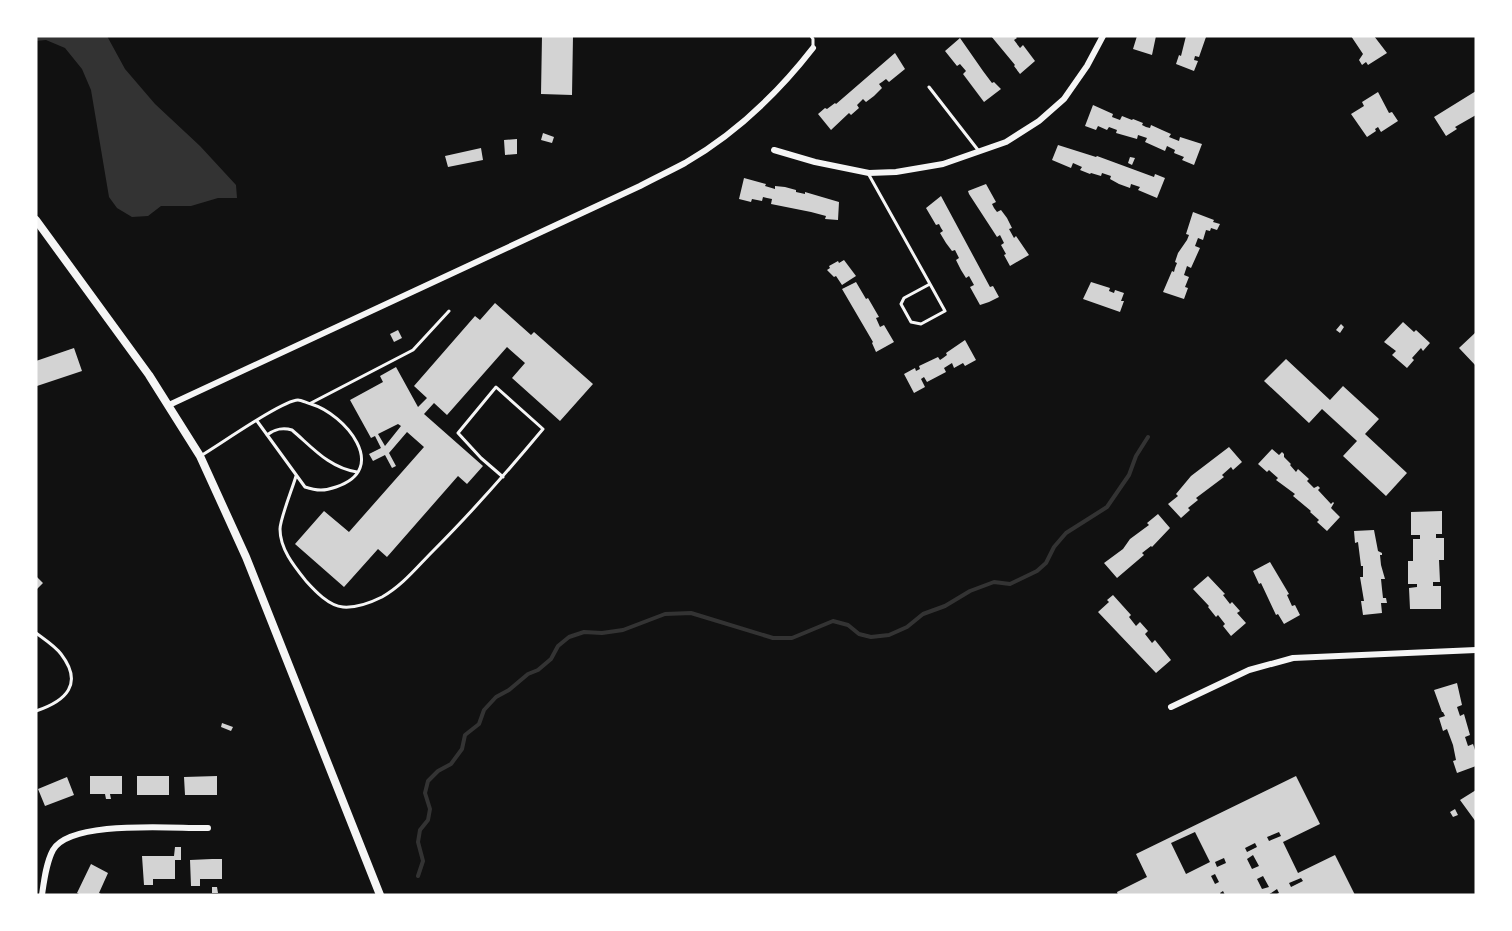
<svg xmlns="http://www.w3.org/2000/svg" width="1512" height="931" font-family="'Sofia Sans Condensed',sans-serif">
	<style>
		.water { fill: #333 }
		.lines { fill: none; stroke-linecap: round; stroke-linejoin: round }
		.stream { stroke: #333; stroke-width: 4 }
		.building { fill: #d3d3d3; fill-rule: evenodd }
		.service { stroke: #f5f5f5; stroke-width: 3 }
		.minor { stroke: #f5f5f5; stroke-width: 6 }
		.secondary { stroke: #f5f5f5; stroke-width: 8 }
	</style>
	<rect width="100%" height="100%" fill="#111"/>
	<path class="water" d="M36 36H107L125 69 155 104 200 146 236 185 237 198H218L191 206H161L148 216 132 217 117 208 109 197 91 90 82 69 65 48 46 40 36 41Z"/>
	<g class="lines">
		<path class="stream" d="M418 876 423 861 418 842 420 830 428 820 430 809 425 793 428 781 438 771 451 764 462 749 465 735 479 724 484 710 496 697 509 690 528 674 538 670 551 659 558 646 569 637 584 632 602 633 623 630 665 614 691 613 773 638H792L833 621 848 625 859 634 871 637 889 635 907 627 923 614 945 606 970 591 994 582 1010 584 1037 571 1046 563 1054 547 1066 533 1107 507 1129 475 1136 456 1148 437"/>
	</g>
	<path class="building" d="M542 36H573L572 95 541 94Z
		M991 36H1015L1017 38 1014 40 1020 48 1023 45 1035 61 1020 74 1014 66 1015 65Z
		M1137 36H1156L1152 55 1133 49Z
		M1186 36 1206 37 1199 57 1195 56 1194 60 1198 61 1194 71 1176 64 1179 55 1181 56Z
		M1351 36H1374L1387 53 1368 65 1366 62 1362 65 1359 60 1363 54Z
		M960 38 983 71 992 83 994 82 1001 89 984 102 963 74 966 71 960 64 957 66 945 51Z
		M895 53 905 69 889 82 886 79 882 82 879 84 882 88 874 96 866 102 863 99 857 105 859 108 851 115 849 113 831 130 818 114 825 108 827 109 835 103 836 104Z
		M1476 91V115L1455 127 1457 129 1446 136 1434 117Z
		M1378 92 1389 113 1392 112 1398 121 1381 132 1378 127 1375 129 1376 131 1367 137 1351 114 1364 106 1362 102Z
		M1093 105 1113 114 1112 117 1120 120 1122 116 1132 120 1133 119 1143 123 1142 125 1146 127 1150 128 1151 125 1162 130 1171 134 1169 137 1179 141 1180 137 1202 144 1194 165 1182 160 1184 157 1174 153 1175 150 1167 146 1165 151 1145 142 1147 138 1138 135 1137 139 1116 133 1117 130 1109 127 1107 130 1098 126 1096 130 1085 126Z
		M543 133 554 137 552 143 541 140Z
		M517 139V154L505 155 504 140Z
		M1058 145 1096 157 1097 156 1154 177 1155 174 1165 178 1157 198 1138 190 1140 187 1131 184 1130 188 1119 184 1110 179 1111 176 1102 173 1101 176 1091 173 1090 174 1080 170 1082 167 1073 163 1071 168 1052 160Z
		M481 148 483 160 448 167 445 156Z
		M1130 157 1135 158 1132 165 1128 163Z
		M744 178 766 184 765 186 775 189V186L785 187 796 190V192L805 194V192L839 202 838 220 825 219 826 216 811 212 771 204 772 199 767 198 763 197 762 201 752 199 751 202 739 199Z
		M986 184 996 202 992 204 994 208 997 212 1001 210 1007 218 1012 228 1009 229 1014 238 1016 236 1029 255 1010 266 1004 255 1006 254 1001 245 1004 243 1000 235 997 237 969 194 968 191Z
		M941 196 990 287 993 286 999 297 989 302 980 305 970 287 974 285 969 276 966 278 961 270 956 260 959 258 955 250 952 251 946 243 940 233 943 231 941 228 939 224 936 225 926 208Z
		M1193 212 1214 220 1213 222 1220 224 1217 230 1211 228 1210 231 1206 230 1203 240 1198 238 1195 246 1200 248 1191 268 1187 266 1184 275 1189 277 1185 287 1188 288 1184 299 1163 292 1172 271 1174 272 1175 268 1177 263 1175 262 1178 253 1187 240 1189 235 1186 234Z
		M844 260 856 276 842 285 836 276 834 277 827 270 830 268 829 266 838 261 839 263Z
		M856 282 866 299 868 298 879 317 876 318 880 327 884 325 894 342 876 352 872 343 873 342 842 289Z
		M1091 282 1110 288 1109 291 1114 293 1115 290 1124 293 1121 301H1124L1120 312 1083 299Z
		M495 303 531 335 534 332 593 384 560 421 512 378 525 363 507 347 447 415 434 403 424 414 483 466 467 484 458 476 387 557 378 549 344 587 295 544 324 511 349 532 424 447 407 432 389 453 396 466 392 468 385 455 373 461 369 454 381 448 375 436 371 438 350 400 383 382 380 376 396 367 418 407 427 398 414 386 475 316 480 320ZM398 424 401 426 385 446 378 434Z
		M1403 322 1414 332 1416 330 1430 343 1423 351 1421 348 1412 358 1414 360 1407 368 1392 355 1396 351 1384 342Z
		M1341 324 1344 327 1340 333 1336 330Z
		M398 330 402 338 394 342 390 334Z
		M1476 332V366L1459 348Z
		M965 340 976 360 965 366 963 363 954 368 952 363 944 368 946 372 927 382 924 377 921 379 925 387 914 393 904 374 915 368 916 371 920 369 919 366 938 357 940 360 943 358 947 355 946 353Z
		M74 348 82 371 37 386 36 361Z
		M1286 359 1330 400 1343 386 1379 419 1365 434 1407 473 1386 496 1343 456 1357 441 1322 409 1309 423 1264 381Z
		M1229 447 1242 462 1233 470 1231 467 1222 475 1224 477 1196 498 1198 500 1188 508 1190 510 1181 518 1168 504 1178 496 1176 494 1191 476Z
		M1272 449 1279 455 1282 452 1284 454V457L1291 464 1290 465 1296 472 1298 469 1309 479 1307 481 1314 488 1318 486 1320 488 1318 490 1331 504 1333 502 1334 503 1331 508 1340 517 1327 531 1317 522 1319 520 1310 512 1311 511 1293 496 1295 494 1276 480 1278 478 1269 470 1267 472 1258 464Z
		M1442 511V534H1436V538H1444V560H1439L1440 582H1433V586H1441V609H1410L1409 588 1417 587V584H1408V561H1413V539H1420V535H1411V512Z
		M1158 514 1170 528 1152 547 1151 546 1142 553 1144 555 1117 578 1104 563 1123 549 1130 539 1149 525 1147 523Z
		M1374 530 1378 551 1382 553V555H1380L1381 565 1385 579H1381L1382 589 1383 598H1386L1387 603H1381L1382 613 1363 615 1361 601H1364L1360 577H1363V566H1361L1358 542 1355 543 1354 531Z
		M1270 562 1289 594 1287 595 1292 606 1295 605 1300 615 1284 624 1278 614 1276 615 1261 583 1259 584 1253 571Z
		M36 576 43 583 36 590Z
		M1208 576 1225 594 1223 595 1230 604 1232 602 1240 611 1237 613 1246 623 1231 636 1223 626 1225 624 1218 615 1216 617 1208 607 1209 606 1193 589Z
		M1113 595 1131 615 1129 617 1136 626 1140 622 1148 631 1145 634 1152 643 1155 640 1171 660 1156 673 1098 612 1109 602 1107 600Z
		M1457 683 1462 705 1457 707 1460 716 1464 714 1470 735 1465 737 1468 746 1473 744 1476 753V766L1457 773 1453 761 1456 760 1453 745 1447 729 1443 731 1439 718 1445 716 1443 712H1442L1434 690Z
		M222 723 233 727 231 731 221 727Z
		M90 776H122V794H110L111 799H106L105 794H90Z
		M137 776H169V795H137Z
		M217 776V795H185L184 777Z
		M1296 776 1320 824 1283 842 1298 873 1335 855 1355 895H1275L1279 893 1277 889 1268 895H1225L1223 891 1220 893 1221 895H1118L1117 892 1147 877 1136 854ZM1195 832 1210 862 1186 874 1171 843ZM1279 832 1281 836 1269 841 1267 837ZM1255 843 1257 847 1247 852 1245 848ZM1253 855 1259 866 1252 869 1247 859ZM1224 858 1226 863 1217 867 1215 862ZM1215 874 1219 882 1215 884 1211 876ZM1263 876 1269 887 1262 889 1257 879ZM1301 878 1303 881 1291 887 1289 883Z
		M67 777 74 795 45 806 38 789Z
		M1476 790V822L1460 800Z
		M1455 809 1458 815 1453 817 1450 812Z
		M175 847H181V860H175V879H153V885H144L142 856H174Z
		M212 859H222V879H200V886H191L190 860Z
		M91 864 108 873 99 893 103 895H81L77 893Z
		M212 887H217L218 893H212Z"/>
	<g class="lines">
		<path class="service" d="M811 36 813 39V48
			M929 87 978 150
			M869 175 930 284
			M930 284 945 311 921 324 911 322 901 304 904 298Z
			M311 403 413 350 449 311
			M267 435C275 429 282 427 292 430 312 447 329 468 357 472
			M202 455C219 445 283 400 298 400 301 400 307 403 311 404 345 414 391 469 336 487 325 491 317 491 305 487L257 421
			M296 476C293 487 280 519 280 529 280 549 294 566 306 581 315 591 329 606 343 607 356 608 370 603 382 597 402 586 417 567 433 551 472 512 508 471 543 429L496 387 458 433 481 458 503 477
			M36 633C44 639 55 646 61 654 84 684 66 701 36 711"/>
		<path class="minor" d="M774 150 815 162 869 173 896 172 943 164 1006 142 1039 121 1064 99 1087 66 1103 36
			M169 405 640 186C655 178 670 171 685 163 735 134 778 93 813 48
			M1171 707 1249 670 1293 658 1476 650
			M42 895C44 881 46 863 53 850 71 819 176 829 208 828"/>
		<path class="secondary" d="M36 220 149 375 200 456 246 557 380 895"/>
	</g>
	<rect width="1512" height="931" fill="none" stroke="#ffffff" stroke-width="75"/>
</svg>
